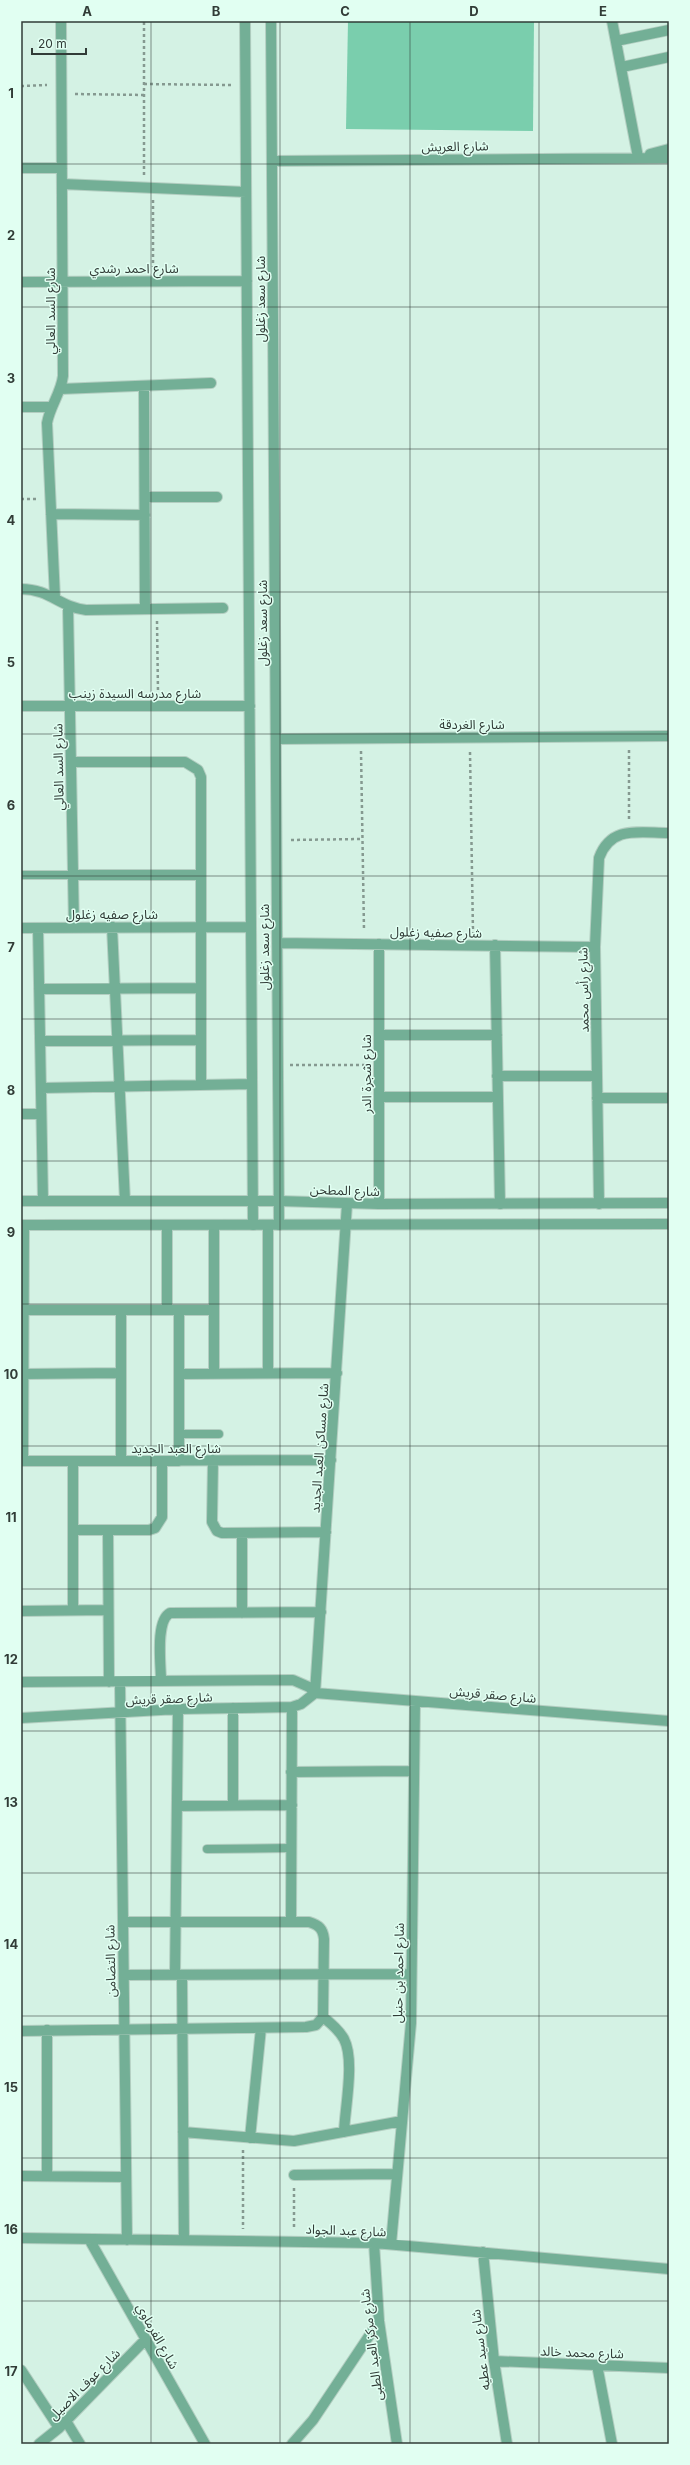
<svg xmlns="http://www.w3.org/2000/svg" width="690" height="2465" font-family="Inter,'Noto Sans Arabic',sans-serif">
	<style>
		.green { fill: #7acead }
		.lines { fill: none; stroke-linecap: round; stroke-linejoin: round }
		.service-casing { stroke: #b3cec1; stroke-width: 10 }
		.minor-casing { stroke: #b3cec1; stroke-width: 12 }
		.tertiary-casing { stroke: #b3cec1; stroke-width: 12 }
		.path { stroke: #859990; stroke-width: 2.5; stroke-dasharray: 3 3; stroke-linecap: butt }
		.service { stroke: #73af96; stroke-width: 8 }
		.minor { stroke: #73af96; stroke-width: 10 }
		.tertiary { stroke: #73af96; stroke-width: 10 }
		.grid { fill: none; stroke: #313c37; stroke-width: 1; stroke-opacity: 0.55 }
		.labels { text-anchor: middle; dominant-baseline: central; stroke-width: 3; stroke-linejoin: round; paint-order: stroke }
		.street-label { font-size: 13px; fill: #313c37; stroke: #e1fff2 }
		.neatline { fill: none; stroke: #313c37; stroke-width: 1.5 }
		.grid-label { font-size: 13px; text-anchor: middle; font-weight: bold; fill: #313c37 }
	</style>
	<rect width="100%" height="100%" fill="#d4f2e4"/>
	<path class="green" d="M348 21H534L533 131 346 129Z"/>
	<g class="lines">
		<g class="service-casing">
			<path id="service" d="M21 875H73
				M179 1434H219
				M207 1849 291 1848"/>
		</g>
		<g class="minor-casing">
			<path id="minor" d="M245 21 253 1225
				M271 21 279 1225
				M612 21 638 157
				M616 41 669 30
				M622 67 669 57
				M650 154 669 149
				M272 161 669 158
				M21 168H62
				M62 184 246 192
				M21 282 247 281
				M144 386 145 609
				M60 389 211 383
				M21 407H50
				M145 497H217
				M51 514 145 515
				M21 589C50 589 59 607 86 610L223 608
				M55 598 47 423C50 406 61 393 63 376L61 21
				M68 606 74 927
				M21 706H250
				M276 739 669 736
				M71 762H185L198 770 201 777V1085
				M73 875H201
				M112 927 125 1201
				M21 928 251 927
				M38 928 43 1201
				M277 943 595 947
				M379 944V1204
				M495 945 500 1204
				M39 989 201 988
				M379 1035H497
				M40 1041 201 1040
				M497 1076H597
				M41 1088 252 1084
				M379 1097H498
				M597 1098H669
				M21 1114H41
				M599 1204 595 947 599 858C611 825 639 833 669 833
				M167 1225V1310
				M23 1310H214
				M121 1310V1461
				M268 1373V1225
				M23 1374 121 1373
				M179 1374 337 1373
				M214 1374V1225
				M213 1460 212 1522 217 1531 222 1533 326 1532
				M21 1461 331 1460
				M23 1461 24 1225
				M179 1461V1310
				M73 1530H149L155 1528 162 1517V1461
				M108 1530 109 1682
				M73 1610V1461
				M21 1611 108 1610
				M242 1613V1533
				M161 1681C161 1665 155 1621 170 1613L321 1612
				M21 1682 293 1680 309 1687 315 1693 669 1721
				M120 1682 127 2240
				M315 1693 347 1204
				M21 1718 178 1709 292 1707 301 1704 315 1693
				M291 1772 414 1771
				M233 1805V1708
				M177 1806 292 1805
				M291 1922 292 1707
				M124 1975 411 1974
				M175 1975 178 1709
				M182 1975 184 2240
				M323 2017C332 2024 339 2030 344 2039 355 2060 345 2108 344 2132
				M47 2030V2176
				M21 2031 306 2027 316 2025 323 2017 324 1939C323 1929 319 1925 309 1922H123
				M183 2132 294 2141 402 2121
				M250 2138 261 2028
				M294 2175 397 2174
				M21 2176 126 2177
				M21 2238 374 2243 669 2269
				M89 2239 205 2444
				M374 2243 379 2321 397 2444
				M391 2244 411 2023 415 1701
				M483 2252 494 2361 507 2444
				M494 2361 669 2368
				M597 2365 612 2444
				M21 2370 59 2428
				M66 2421 80 2444
				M39 2444 59 2428 145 2340
				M292 2444 313 2420 379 2321"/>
		</g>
		<g class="tertiary-casing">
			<path id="tertiary" d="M21 1201H279L379 1204 669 1203
				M21 1225 669 1224"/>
		</g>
		<path class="path" d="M144 84 231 85
			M21 86 47 85
			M75 94 144 95
			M144 175V21
			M153 200V267
			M21 499H36
			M157 621 158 692
			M629 750V819
			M361 751 364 930
			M470 752 473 933
			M291 840 362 839
			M290 1065H365
			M243 2150V2229
			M294 2188V2229"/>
		<use href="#service" class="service"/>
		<use href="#minor" class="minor"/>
		<use href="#tertiary" class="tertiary"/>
	</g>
	<path class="grid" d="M151 21V2444M280 21V2444M410 21V2444M539 21V2444M21 164H669M21 307H669M21 449H669M21 592H669M21 734H669M21 876H669M21 1019H669M21 1161H669M21 1304H669M21 1446H669M21 1589H669M21 1731H669M21 1873H669M21 2016H669M21 2158H669M21 2301H669"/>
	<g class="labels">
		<g class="street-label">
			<text transform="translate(455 146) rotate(-1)">شارع العريش</text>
			<text x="134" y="268">شارع احمد رشدي</text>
			<text transform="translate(260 299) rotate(-90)">شارع سعد زغلول</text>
			<text transform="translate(50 311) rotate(-90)">شارع السد العالي</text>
			<text transform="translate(262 623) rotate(-90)">شارع سعد زغلول</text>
			<text x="135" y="693">شارع مدرسه السيدة زينب</text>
			<text x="472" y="724">شارع الغردقة</text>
			<text transform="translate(58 767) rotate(-91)">شارع السد العالي</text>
			<text x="112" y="914">شارع صفيه زغلول</text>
			<text transform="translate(436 932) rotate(1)">شارع صفيه زغلول</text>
			<text transform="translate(264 947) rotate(-90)">شارع سعد زغلول</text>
			<text transform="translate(583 990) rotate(-91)">شارع رأس محمد</text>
			<text transform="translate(366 1074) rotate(-90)">شارع شجرة الدر</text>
			<text transform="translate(345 1190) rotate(2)">شارع المطحن</text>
			<text x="176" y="1448">شارع العبد الجديد</text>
			<text transform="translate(319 1448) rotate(-86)">شارع مساكن العبد الجديد</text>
			<text transform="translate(493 1694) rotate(5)">شارع صقر قريش</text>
			<text transform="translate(169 1698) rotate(-2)">شارع صقر قريش</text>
			<text transform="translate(110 1961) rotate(-91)">شارع التضامن</text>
			<text transform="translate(398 1973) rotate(-89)">شارع احمد بن حنبل</text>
			<text transform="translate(346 2230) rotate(2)">شارع عبد الجواد</text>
			<text transform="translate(158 2336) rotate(61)">شارع الفرماوي</text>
			<text transform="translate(371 2345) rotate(-97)">شارع مركز العبد الطبى</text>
			<text transform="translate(480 2350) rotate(-97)">شارع سيد عطيه</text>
			<text transform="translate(582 2352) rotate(2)">شارع محمد خالد</text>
			<text transform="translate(84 2384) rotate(-45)">شارع عوف الاصيل</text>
		</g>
	</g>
	<rect width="690" height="2465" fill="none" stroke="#e1fff2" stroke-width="44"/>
	<path d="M32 48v6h54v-6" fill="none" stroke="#313c37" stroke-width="2"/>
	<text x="38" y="48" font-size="12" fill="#313c37" stroke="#e1fff2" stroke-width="3" paint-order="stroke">20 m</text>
	<rect x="22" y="22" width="646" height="2421" class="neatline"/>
	<g class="grid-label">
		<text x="87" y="16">A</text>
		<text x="216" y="16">B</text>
		<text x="345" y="16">C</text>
		<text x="474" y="16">D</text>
		<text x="603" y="16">E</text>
		<text x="11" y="98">1</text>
		<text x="11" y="240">2</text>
		<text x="11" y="383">3</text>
		<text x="11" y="525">4</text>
		<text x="11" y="667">5</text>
		<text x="11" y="810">6</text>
		<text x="11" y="952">7</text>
		<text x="11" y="1095">8</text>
		<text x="11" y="1237">9</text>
		<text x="11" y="1379">10</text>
		<text x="11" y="1522">11</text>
		<text x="11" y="1664">12</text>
		<text x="11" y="1807">13</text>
		<text x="11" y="1949">14</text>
		<text x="11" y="2092">15</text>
		<text x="11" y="2234">16</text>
		<text x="11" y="2376">17</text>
	</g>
</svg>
